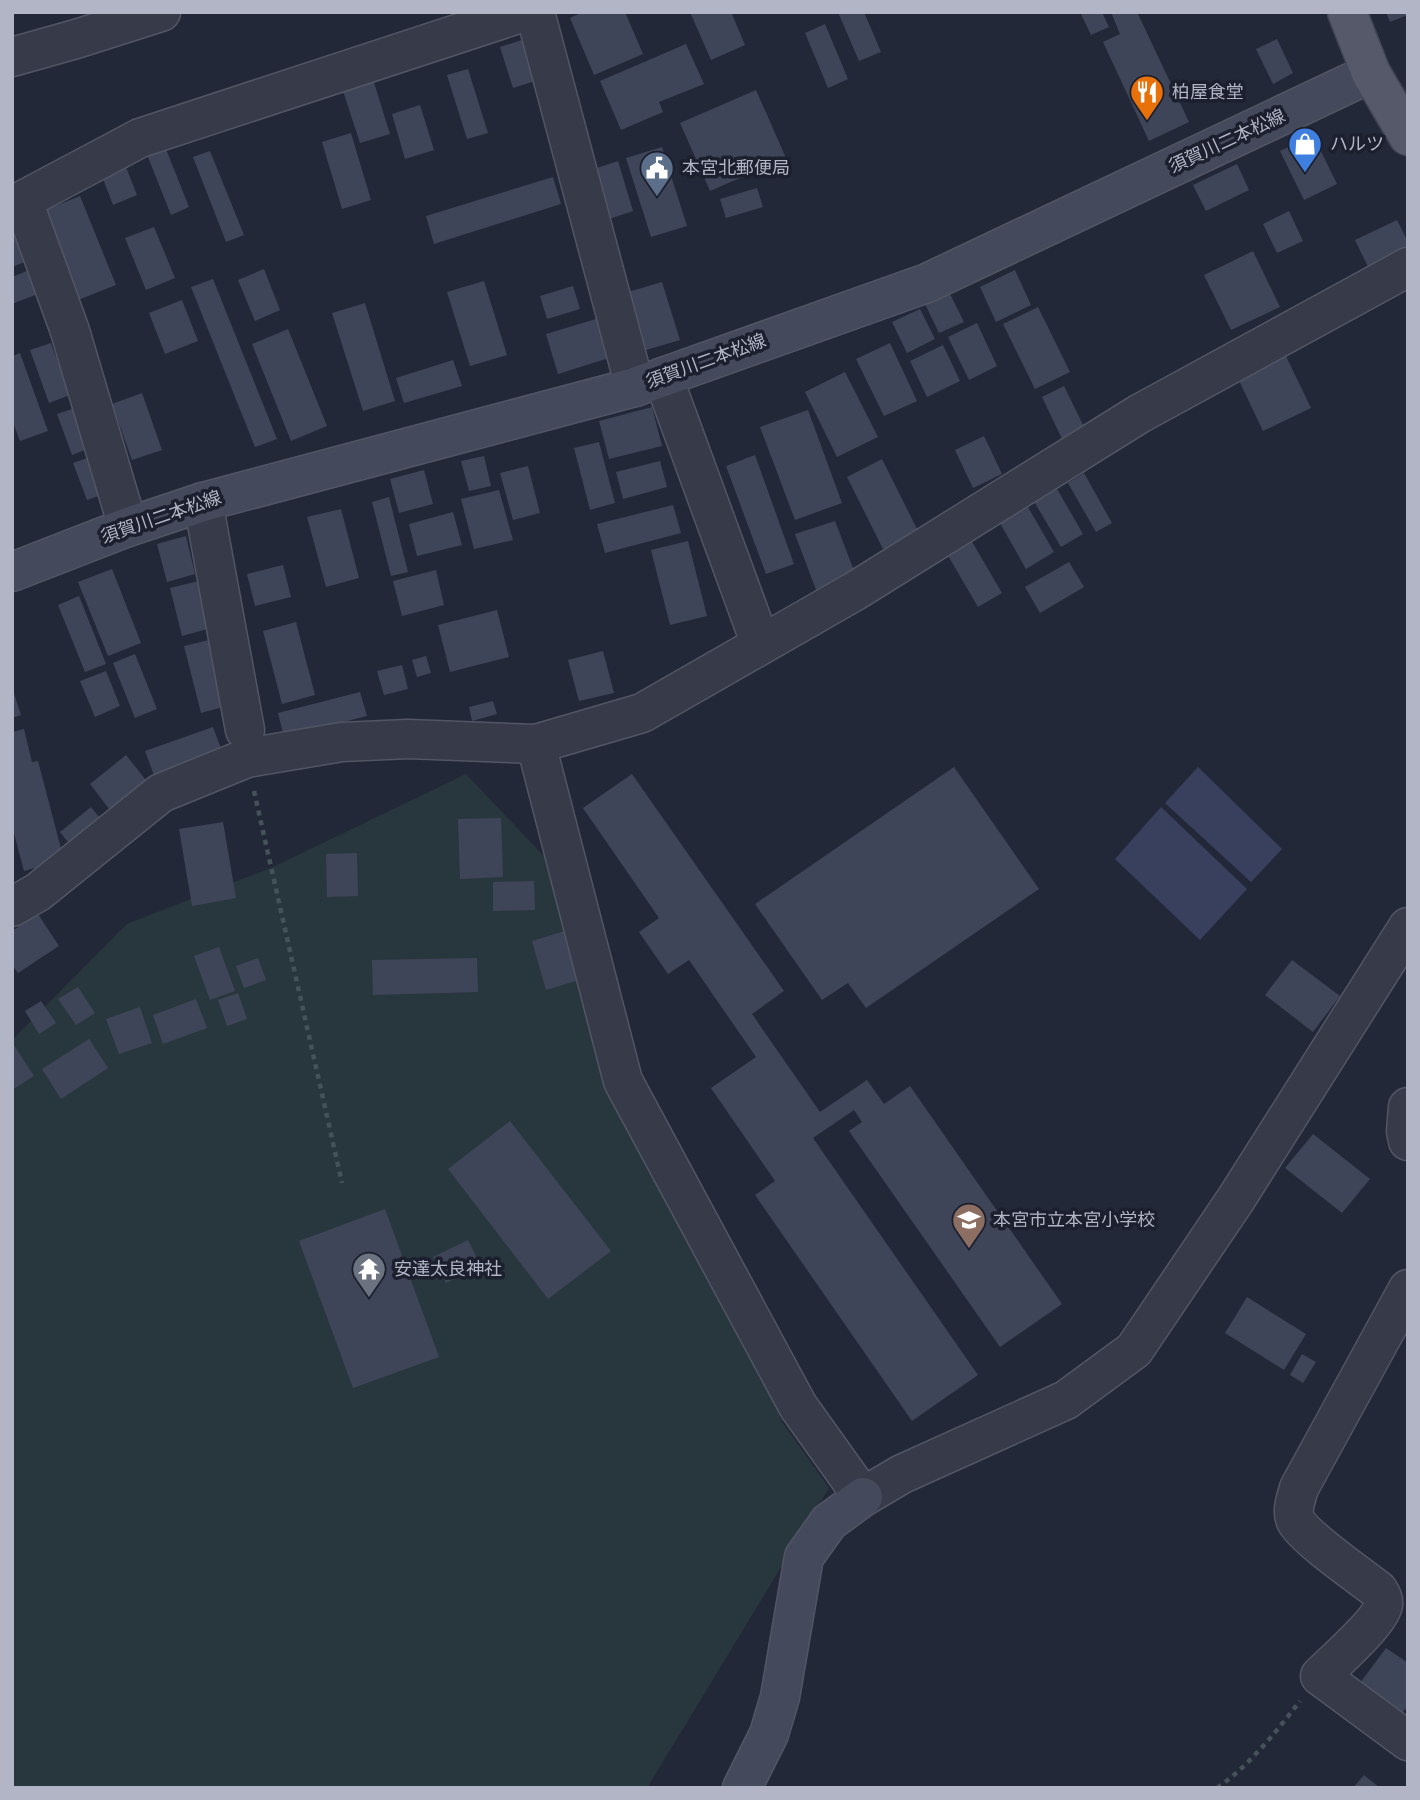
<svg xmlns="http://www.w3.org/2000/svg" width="1420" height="1800" font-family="Montserrat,'Noto Sans JP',sans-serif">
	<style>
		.green { fill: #28373d }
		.water { fill: #38405e }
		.building { fill: #3f4558 }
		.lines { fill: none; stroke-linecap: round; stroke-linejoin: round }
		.street-casing { stroke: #525564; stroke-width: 41 }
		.secondary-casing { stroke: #525564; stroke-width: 41 }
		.primary-casing { stroke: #404452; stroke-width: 41 }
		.path { stroke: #455259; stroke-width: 4.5; stroke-dasharray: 5 5; stroke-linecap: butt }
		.street { stroke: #373a49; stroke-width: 38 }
		.secondary { stroke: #45495c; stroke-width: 38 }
		.primary { stroke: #555969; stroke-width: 38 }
		.labels { text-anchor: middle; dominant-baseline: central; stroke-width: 7; stroke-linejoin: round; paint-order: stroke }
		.poi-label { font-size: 18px; fill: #b2b5c5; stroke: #1c202e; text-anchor: start }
		.street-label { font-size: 18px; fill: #b2b5c5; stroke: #1c202e }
	</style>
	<rect width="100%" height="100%" fill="#232838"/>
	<path class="green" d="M466 774 557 870 616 992 662 1135 782 1422 829 1488 647 1788H12V1040L127 924 271 868Z"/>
	<path class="water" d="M1198 767 1282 849 1251 882 1165 803Z
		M1161 807 1247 889 1200 940 1115 859Z"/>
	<path class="building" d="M583 12H625L643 54 594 75 570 18Z
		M690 12H731L745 45 711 60Z
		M838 12H864L881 52 859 61Z
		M1080 12H1102L1109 27 1091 35Z
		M1111 12H1137L1189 122 1149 141 1103 42 1120 34Z
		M1386 12H1408V15L1390 22Z
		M825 24 848 79 828 88 805 33Z
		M525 39 538 80 513 88 500 47Z
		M1277 39 1293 73 1273 84 1256 49Z
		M686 44 704 84 659 102 663 112 621 130 600 81Z
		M468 69 488 133 467 139 447 75Z
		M371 73 390 134 360 143 340 82Z
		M756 90 786 158 710 191 680 123Z
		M420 105 434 150 405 159 392 114Z
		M351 133 371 200 342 209 322 142Z
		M1313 135 1337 184 1304 200 1280 151Z
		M162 139 189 207 171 215 144 147Z
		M662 147 687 226 651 237 626 158Z
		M210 151 244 235 226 242 193 157Z
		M618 161 633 211 600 222 585 172Z
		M124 162 137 195 113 205 100 171Z
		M1237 164 1249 190 1206 211 1193 185Z
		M553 177 561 204 434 244 426 216Z
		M757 188 763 207 726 218 720 199Z
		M80 196 116 285 73 302 38 213Z
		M1289 211 1303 241 1277 253 1263 224Z
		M1397 220 1408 242V253L1370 271 1355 240Z
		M17 227 30 260 12 267V229Z
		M154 227 175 278 146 290 125 238Z
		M1253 251 1280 307 1231 330 1204 275Z
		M34 268 43 292 12 304V277Z
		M264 269 280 310 255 321 238 280Z
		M1015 270 1031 305 996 322 980 287Z
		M213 279 277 439 255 447 191 287Z
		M484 281 507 355 470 366 447 292Z
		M662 282 680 340 646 350 628 292Z
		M573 286 580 309 547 319 540 296Z
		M948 290 964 322 939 333 924 302Z
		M182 300 198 341 165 354 149 313Z
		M365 303 395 401 363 411 332 313Z
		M1038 307 1070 372 1035 389 1003 324Z
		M920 309 935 339 907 353 892 322Z
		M596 319 609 358 558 374 546 334Z
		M977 323 997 366 969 380 948 337Z
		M288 329 327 426 291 441 252 344Z
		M51 343 70 395 49 403 30 350Z
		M890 343 917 401 884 416 856 359Z
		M943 345 960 381 927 397 910 361Z
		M1283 350 1311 408 1263 431 1235 372Z
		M20 353 48 431 20 441 12 420V356Z
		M453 360 462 386 404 403 396 378Z
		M845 372 878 437 837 457 805 392Z
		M1064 386 1086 431 1063 441 1042 397Z
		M142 393 162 450 132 460 112 404Z
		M78 407 93 447 72 455 57 414Z
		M652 407 662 446 609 459 599 421Z
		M808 410 842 503 795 520 760 427Z
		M984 436 1002 474 973 488 955 450Z
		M599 442 615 503 590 510 574 448Z
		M96 455 110 492 87 500 73 463Z
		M755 455 794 564 766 574 726 466Z
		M484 456 491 486 469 491 461 461Z
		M882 459 921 537 886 555 847 477Z
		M660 461 667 487 623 499 616 472Z
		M528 466 540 513 513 520 500 473Z
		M424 470 433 504 399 513 390 479Z
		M1084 473 1112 523 1096 532 1068 483Z
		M1052 480 1083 534 1061 547 1029 493Z
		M499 490 513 540 474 549 461 499Z
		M389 497 408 572 391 576 372 502Z
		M673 505 681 533 605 553 597 524Z
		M1028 507 1054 552 1026 569 1000 523Z
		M341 509 359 578 326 587 307 517Z
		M453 512 462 545 417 556 409 524Z
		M835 521 856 576 816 590 795 534Z
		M186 536 195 574 167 582 157 544Z
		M971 540 1002 593 978 607 947 554Z
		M688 541 707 616 670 625 651 550Z
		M1069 562 1084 587 1040 613 1025 587Z
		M283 565 291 597 255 606 247 574Z
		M112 569 141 643 108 656 78 582Z
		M436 570 444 605 402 616 393 581Z
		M199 581 211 628 182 636 170 588Z
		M79 596 106 664 85 672 58 605Z
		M497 610 509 657 450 672 438 625Z
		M296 622 315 695 282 704 263 631Z
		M213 639 230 705 201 713 184 646Z
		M603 651 614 693 579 701 568 660Z
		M135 654 157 709 135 718 113 663Z
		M426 656 431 673 417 677 412 660Z
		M402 665 408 689 384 695 377 671Z
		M106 671 120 706 95 717 80 681Z
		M12 687 21 715 12 718Z
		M360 692 367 716 284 737 278 713Z
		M493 701 497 714 472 721 469 707Z
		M213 727 223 754 155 778 145 751Z
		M24 729 32 762 38 761 64 860 24 871 12 826V732Z
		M126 755 153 789 116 818 90 784Z
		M954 767 1039 889 866 1008 848 983 822 1000 755 904Z
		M632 774 784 991 752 1014 820 1112 867 1080 884 1104 910 1086 1062 1304 1000 1347 849 1131 862 1122 854 1110 813 1138 978 1375 912 1421 755 1195 775 1181 711 1088 756 1057 689 960 668 974 639 932 659 918 583 808Z
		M91 807 104 823 72 847 60 832Z
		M501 818 503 877 460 879 458 819Z
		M223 822 236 898 192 906 179 829Z
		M357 853 358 896 327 897 326 854Z
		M534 881 535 910 493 911V882Z
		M38 914 59 946 18 973 12 965V931Z
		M568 930 582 979 546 990 532 941Z
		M219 947 235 991 210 1000 194 956Z
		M258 958 266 980 244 988 236 966Z
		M477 958 478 992 373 995 372 960Z
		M1292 960 1340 996 1313 1032 1265 995Z
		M78 987 95 1013 76 1025 58 999Z
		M238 993 247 1019 227 1026 218 1000Z
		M196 999 207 1028 163 1044 153 1015Z
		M41 1001 56 1023 39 1034 25 1011Z
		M140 1007 152 1043 119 1054 106 1019Z
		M89 1039 108 1068 61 1099 42 1069Z
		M12 1042 34 1076 12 1090Z
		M510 1121 611 1251 548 1299 448 1169Z
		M1313 1134 1370 1179 1342 1213 1285 1168Z
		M385 1209 439 1357 353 1388 299 1241Z
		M468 1240 481 1266 446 1283 433 1257Z
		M1247 1297 1306 1334 1284 1370 1225 1333Z
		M1302 1354 1316 1362 1303 1383 1290 1375Z
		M1386 1648 1408 1663V1706L1402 1713 1360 1683Z
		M1364 1775 1380 1788H1353Z"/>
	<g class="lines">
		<g class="street-casing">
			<path id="street" d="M535 12 635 387
				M12 57 76 39 161 12
				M23 201 70 331 128 527
				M12 206 140 138 524 12
				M663 377 761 645
				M203 502 245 730
				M536 744 623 1081 798 1406 863 1497 902 1474 1066 1400 1134 1350 1236 1199 1408 927
				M12 907 38 892 161 793 247 758 342 742 408 739 536 744 642 713 855 591 1139 414 1408 267
				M1408 1107 1406 1131 1408 1141
				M1408 1289 1299 1488C1296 1499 1291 1511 1296 1521 1305 1538 1360 1576 1378 1590 1381 1595 1384 1599 1383 1605 1380 1622 1334 1662 1320 1676L1408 1741"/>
		</g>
		<g class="secondary-casing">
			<path id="secondary" d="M12 572 128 527 203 502 635 387 927 283 1371 73
				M742 1788 769 1734 780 1697 804 1557 829 1522 863 1497"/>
		</g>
		<g class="primary-casing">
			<path id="primary" d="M1347 12 1371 73 1408 136"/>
		</g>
		<path class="path" d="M254 791 342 1183
			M1217 1788C1250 1765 1275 1733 1300 1701"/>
		<use href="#street" class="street"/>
		<use href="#secondary" class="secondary"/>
		<use href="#primary" class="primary"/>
	</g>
	<defs>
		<g id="restaurant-pin" transform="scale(1.75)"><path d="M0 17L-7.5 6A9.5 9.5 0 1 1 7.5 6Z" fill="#e8710a" stroke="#1c202e"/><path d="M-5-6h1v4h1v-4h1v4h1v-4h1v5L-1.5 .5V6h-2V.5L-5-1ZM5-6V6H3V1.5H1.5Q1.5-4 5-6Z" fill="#fff"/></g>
		<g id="shop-pin" transform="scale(1.75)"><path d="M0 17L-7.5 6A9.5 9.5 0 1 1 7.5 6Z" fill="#3f7fe0" stroke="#1c202e"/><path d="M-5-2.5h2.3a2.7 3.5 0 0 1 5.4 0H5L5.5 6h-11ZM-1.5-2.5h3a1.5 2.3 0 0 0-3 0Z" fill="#fff"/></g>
		<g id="civic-pin" transform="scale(1.75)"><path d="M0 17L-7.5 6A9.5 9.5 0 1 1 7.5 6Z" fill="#5c6f8a" stroke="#1c202e"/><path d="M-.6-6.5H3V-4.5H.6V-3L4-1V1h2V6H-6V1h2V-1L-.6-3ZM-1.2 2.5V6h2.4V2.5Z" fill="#fff"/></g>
		<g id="school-pin" transform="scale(1.75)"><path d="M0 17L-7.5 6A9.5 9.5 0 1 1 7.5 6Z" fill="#8d6e63" stroke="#1c202e"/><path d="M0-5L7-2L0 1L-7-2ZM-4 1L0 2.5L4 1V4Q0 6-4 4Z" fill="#fff"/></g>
		<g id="temple-pin" transform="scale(1.75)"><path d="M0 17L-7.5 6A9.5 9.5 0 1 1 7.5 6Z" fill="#6b7280" stroke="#1c202e"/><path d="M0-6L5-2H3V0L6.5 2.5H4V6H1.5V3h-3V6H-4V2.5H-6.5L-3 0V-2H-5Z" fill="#fff"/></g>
	</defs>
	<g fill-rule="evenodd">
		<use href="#restaurant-pin" x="1147" y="92"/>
		<use href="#shop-pin" x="1305" y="144"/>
		<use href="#civic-pin" x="657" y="168"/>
		<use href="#school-pin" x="969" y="1220"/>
		<use href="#temple-pin" x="369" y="1269"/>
	</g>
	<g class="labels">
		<g class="poi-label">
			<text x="1172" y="92">柏屋食堂</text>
			<text x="1330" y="144">ハルツ</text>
			<text x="682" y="168">本宮北郵便局</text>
			<text x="993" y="1220">本宮市立本宮小学校</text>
			<text x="394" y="1269">安達太良神社</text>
		</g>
		<g class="street-label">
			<text transform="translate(1227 141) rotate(-25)">須賀川二本松線</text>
			<text transform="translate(706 361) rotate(-20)">須賀川二本松線</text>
			<text transform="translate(161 517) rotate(-19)">須賀川二本松線</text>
		</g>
	</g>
	<rect width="1420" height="1800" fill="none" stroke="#b2b5c5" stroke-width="28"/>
</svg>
